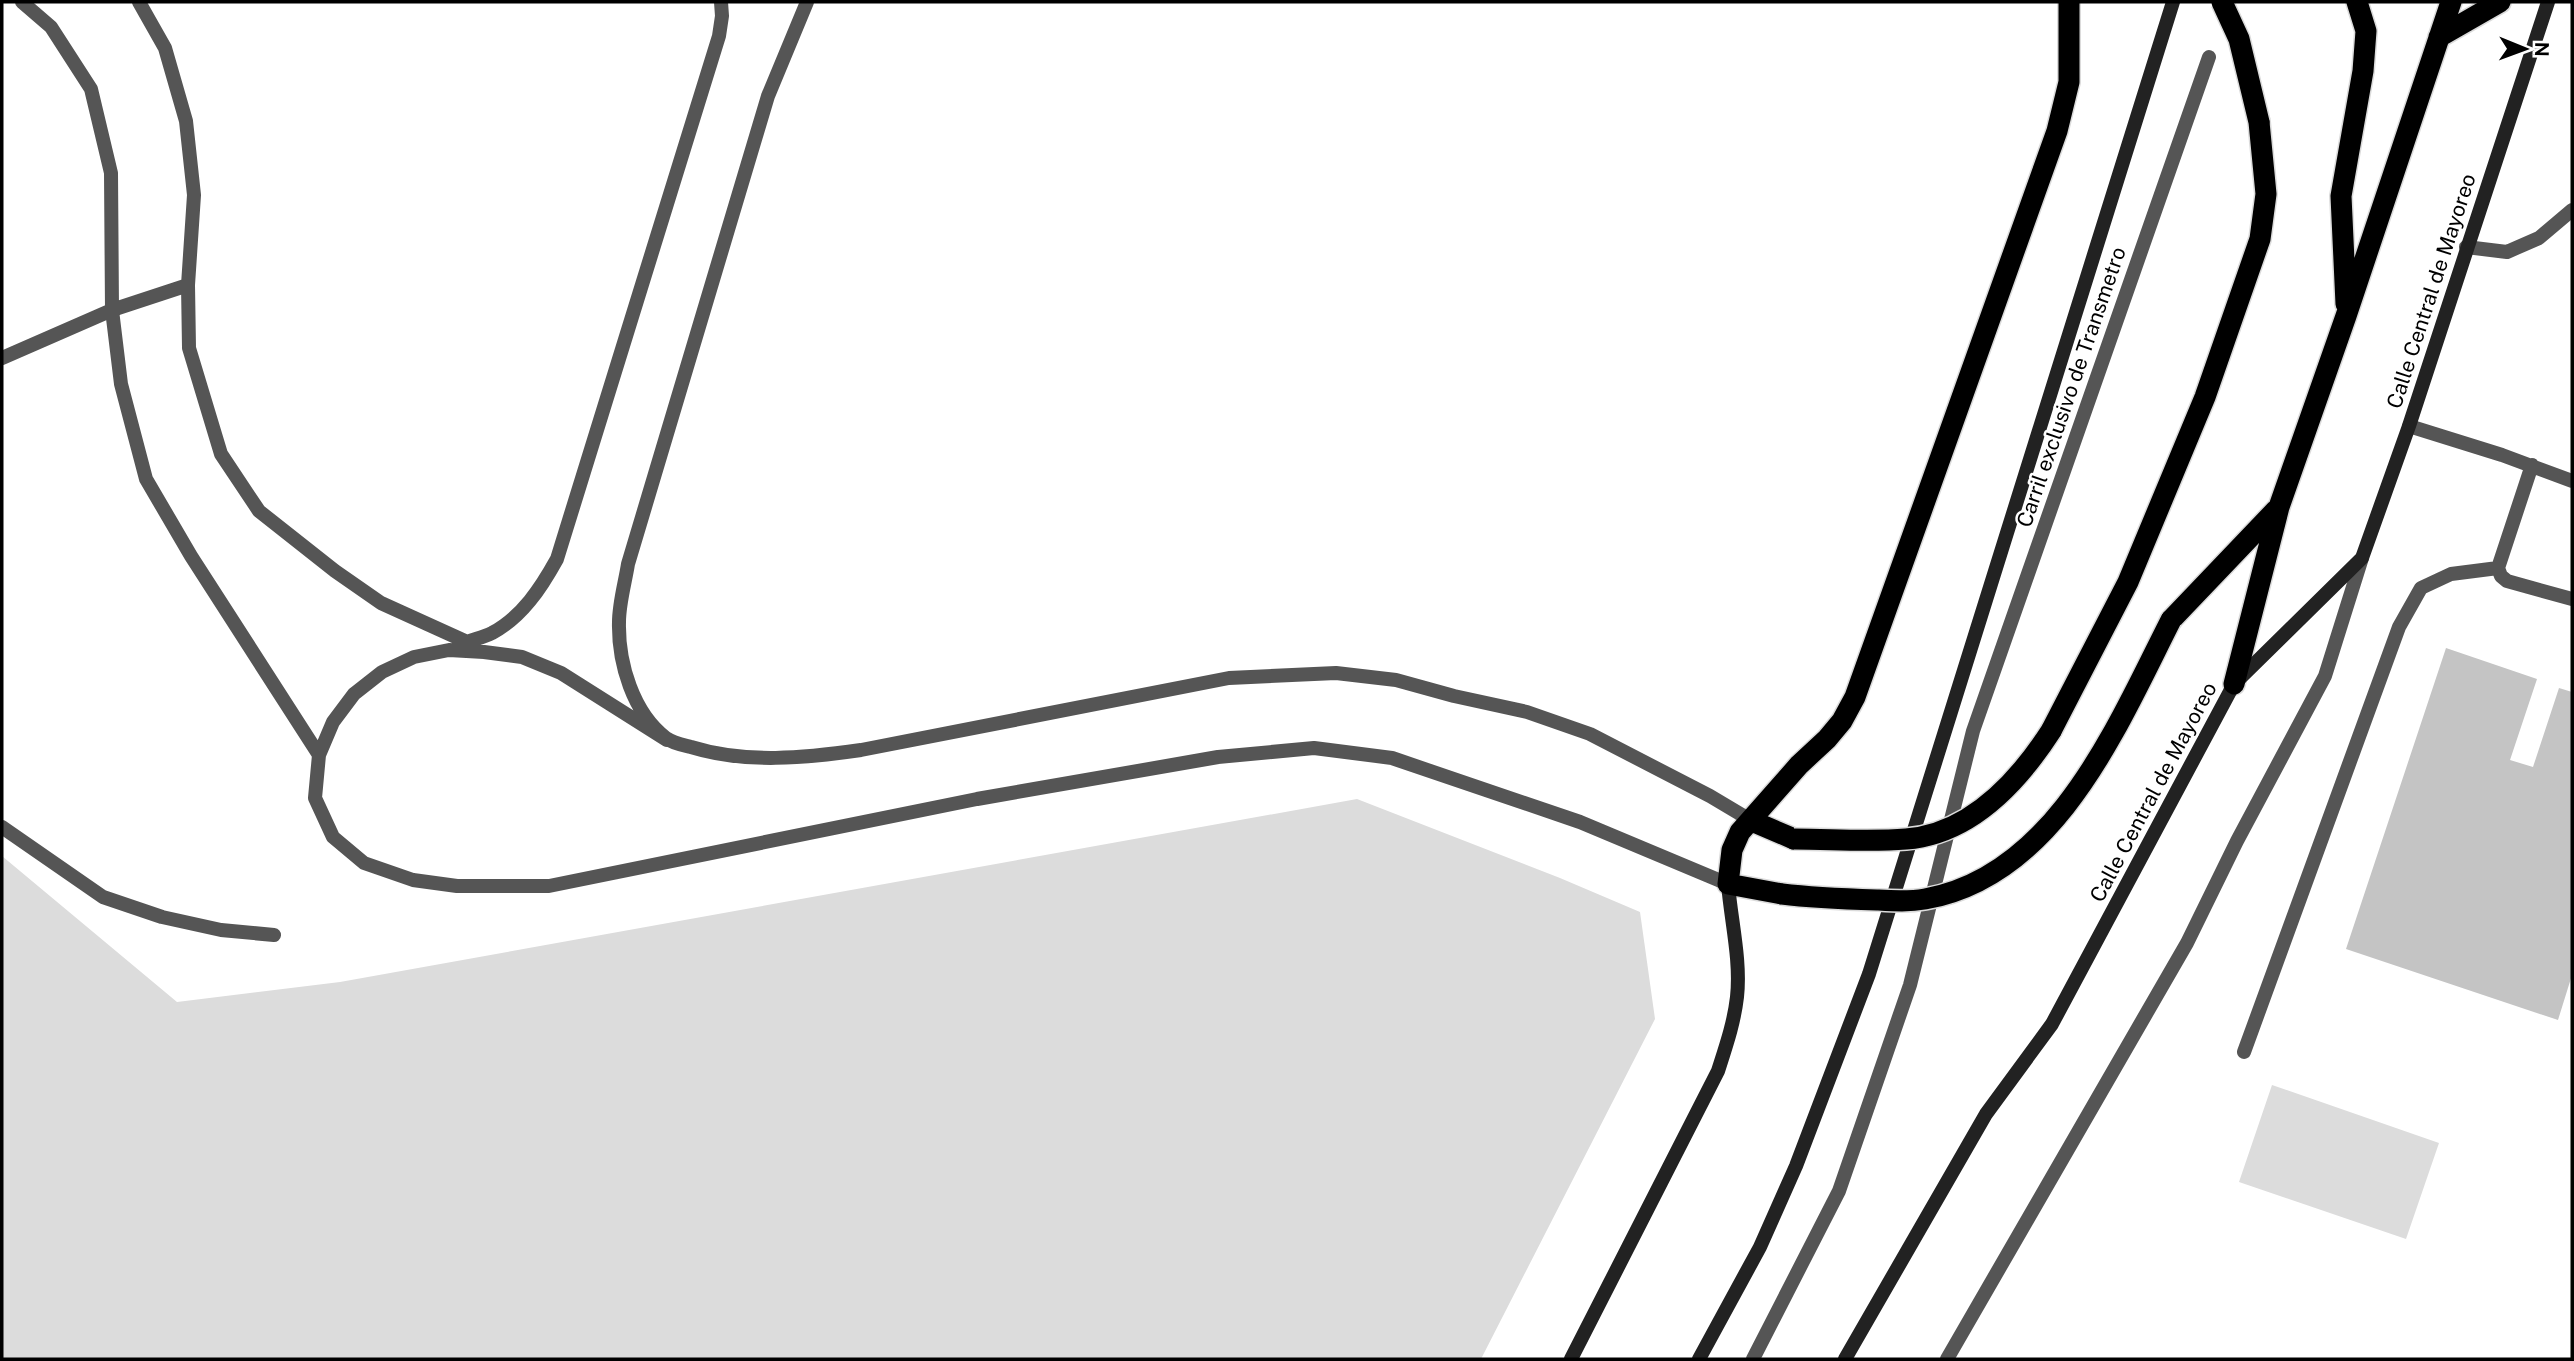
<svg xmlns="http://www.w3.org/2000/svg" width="2574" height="1361" font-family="'Public Sans',sans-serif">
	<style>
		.green { fill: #dcdcdc }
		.building { fill: #c4c4c4 }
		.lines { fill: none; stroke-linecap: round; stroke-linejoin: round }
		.highway-casing { stroke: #dbdbdb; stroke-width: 24 }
		.lane { stroke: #555; stroke-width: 14 }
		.street { stroke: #555; stroke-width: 14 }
		.secondary { stroke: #222; stroke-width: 14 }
		.highway { stroke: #000; stroke-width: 21 }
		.highway-bridge-casing { stroke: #dbdbdb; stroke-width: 24; stroke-linecap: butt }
		.highway-bridge { stroke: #000; stroke-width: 21 }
		.labels { text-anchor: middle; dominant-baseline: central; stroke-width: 5; stroke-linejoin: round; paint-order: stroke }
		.street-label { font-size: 21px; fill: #000; stroke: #fff }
	</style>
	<rect width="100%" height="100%" fill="#fff"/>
	<path class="green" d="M1357 799 1560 878 1640 912 1655 1019 1481 1359H2V856L177 1002 340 982Z
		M2272 1085 2439 1143 2406 1239 2239 1182Z"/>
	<path class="building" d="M2446 648 2537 679 2510 760 2533 767 2559 688 2572 692V975L2558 1020 2346 949Z"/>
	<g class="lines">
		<g class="highway-casing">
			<path id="highway" d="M2439 37 2500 2
				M2346 304 2341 196 2363 71 2366 31 2357 2
				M2171 620 2276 510
				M2234 684 2279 507 2346 316 2451 2
				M2051 731 2128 582 2205 397 2260 239 2266 194 2259 122
				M1752 821 1794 839
				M1782 894 1728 884 1732 850 1740 832 1799 765 1827 739 1842 721 1855 697 2057 131 2069 82V2"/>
		</g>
		<path class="lane" d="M2466 247 2507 252 2539 238 2572 210
			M2409 426 2502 455 2572 481
			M2532 465 2498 568 2501 576 2507 581 2572 599
			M2244 1052 2399 627 2421 588 2451 574 2498 568
			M1753 1359 1839 1191 1910 985 1973 731 2209 57
			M1947 1359 2187 943 2237 841 2325 676 2362 558"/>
		<path class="street" d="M22 2 51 27 91 89 111 173 112 310 121 384 146 479 191 556 319 755
			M139 2 165 48 186 121 194 195 188 285 189 348 221 454 259 511 335 571 381 603 467 642
			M807 2 768 96 628 564C625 583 619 603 619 622 618 663 633 713 666 738 672 743 683 745 691 747 746 764 805 758 861 750L1229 678 1336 673 1396 680 1454 696 1527 712 1590 734 1710 796 1752 821
			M2 358 112 310 188 285
			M460 645C470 640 482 638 492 633 522 617 541 588 557 559L719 36 722 16 721 2
			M667 740 561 673 522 657 484 652 449 650 414 657 382 672 354 694 333 722 319 755 315 798 333 837 364 863 413 880 457 886H549L977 799 1218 757 1314 748 1392 758 1580 822 1728 884
			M2 827 103 897 162 917 221 930 274 935"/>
		<path class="secondary" d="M1571 1359 1718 1071C1726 1046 1734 1023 1737 997 1741 960 1731 921 1728 884
			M1699 1359 1760 1247 1796 1166 1869 974 2173 2
			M1845 1359 1986 1114 2052 1024 2234 684 2362 558 2409 426 2548 2"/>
		<use href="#highway" class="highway"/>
		<g class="highway-bridge-casing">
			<path id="highway-bridge" d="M2222 2 2239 39 2259 122
				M1794 839C1831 839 1869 842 1906 839 1971 834 2018 782 2051 731
				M1782 894C1814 898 1845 899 1877 900 1894 901 1909 902 1925 899 2056 876 2117 726 2171 620"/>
		</g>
		<use href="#highway-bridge" class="highway-bridge"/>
	</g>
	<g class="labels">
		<g class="street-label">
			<text transform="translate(2431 291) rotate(-72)">Calle Central de Mayoreo</text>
			<text transform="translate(2071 387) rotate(-71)">Carril exclusivo de Transmetro</text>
			<text transform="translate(2153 792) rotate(-62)">Calle Central de Mayoreo</text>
		</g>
	</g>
	<rect width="2574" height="1361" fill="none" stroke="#000000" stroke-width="7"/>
	<g transform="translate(2525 49) rotate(91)" stroke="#ffffff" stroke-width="5" paint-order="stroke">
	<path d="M0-5L12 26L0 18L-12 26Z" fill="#000000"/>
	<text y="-10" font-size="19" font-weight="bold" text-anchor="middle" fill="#000000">N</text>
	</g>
</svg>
